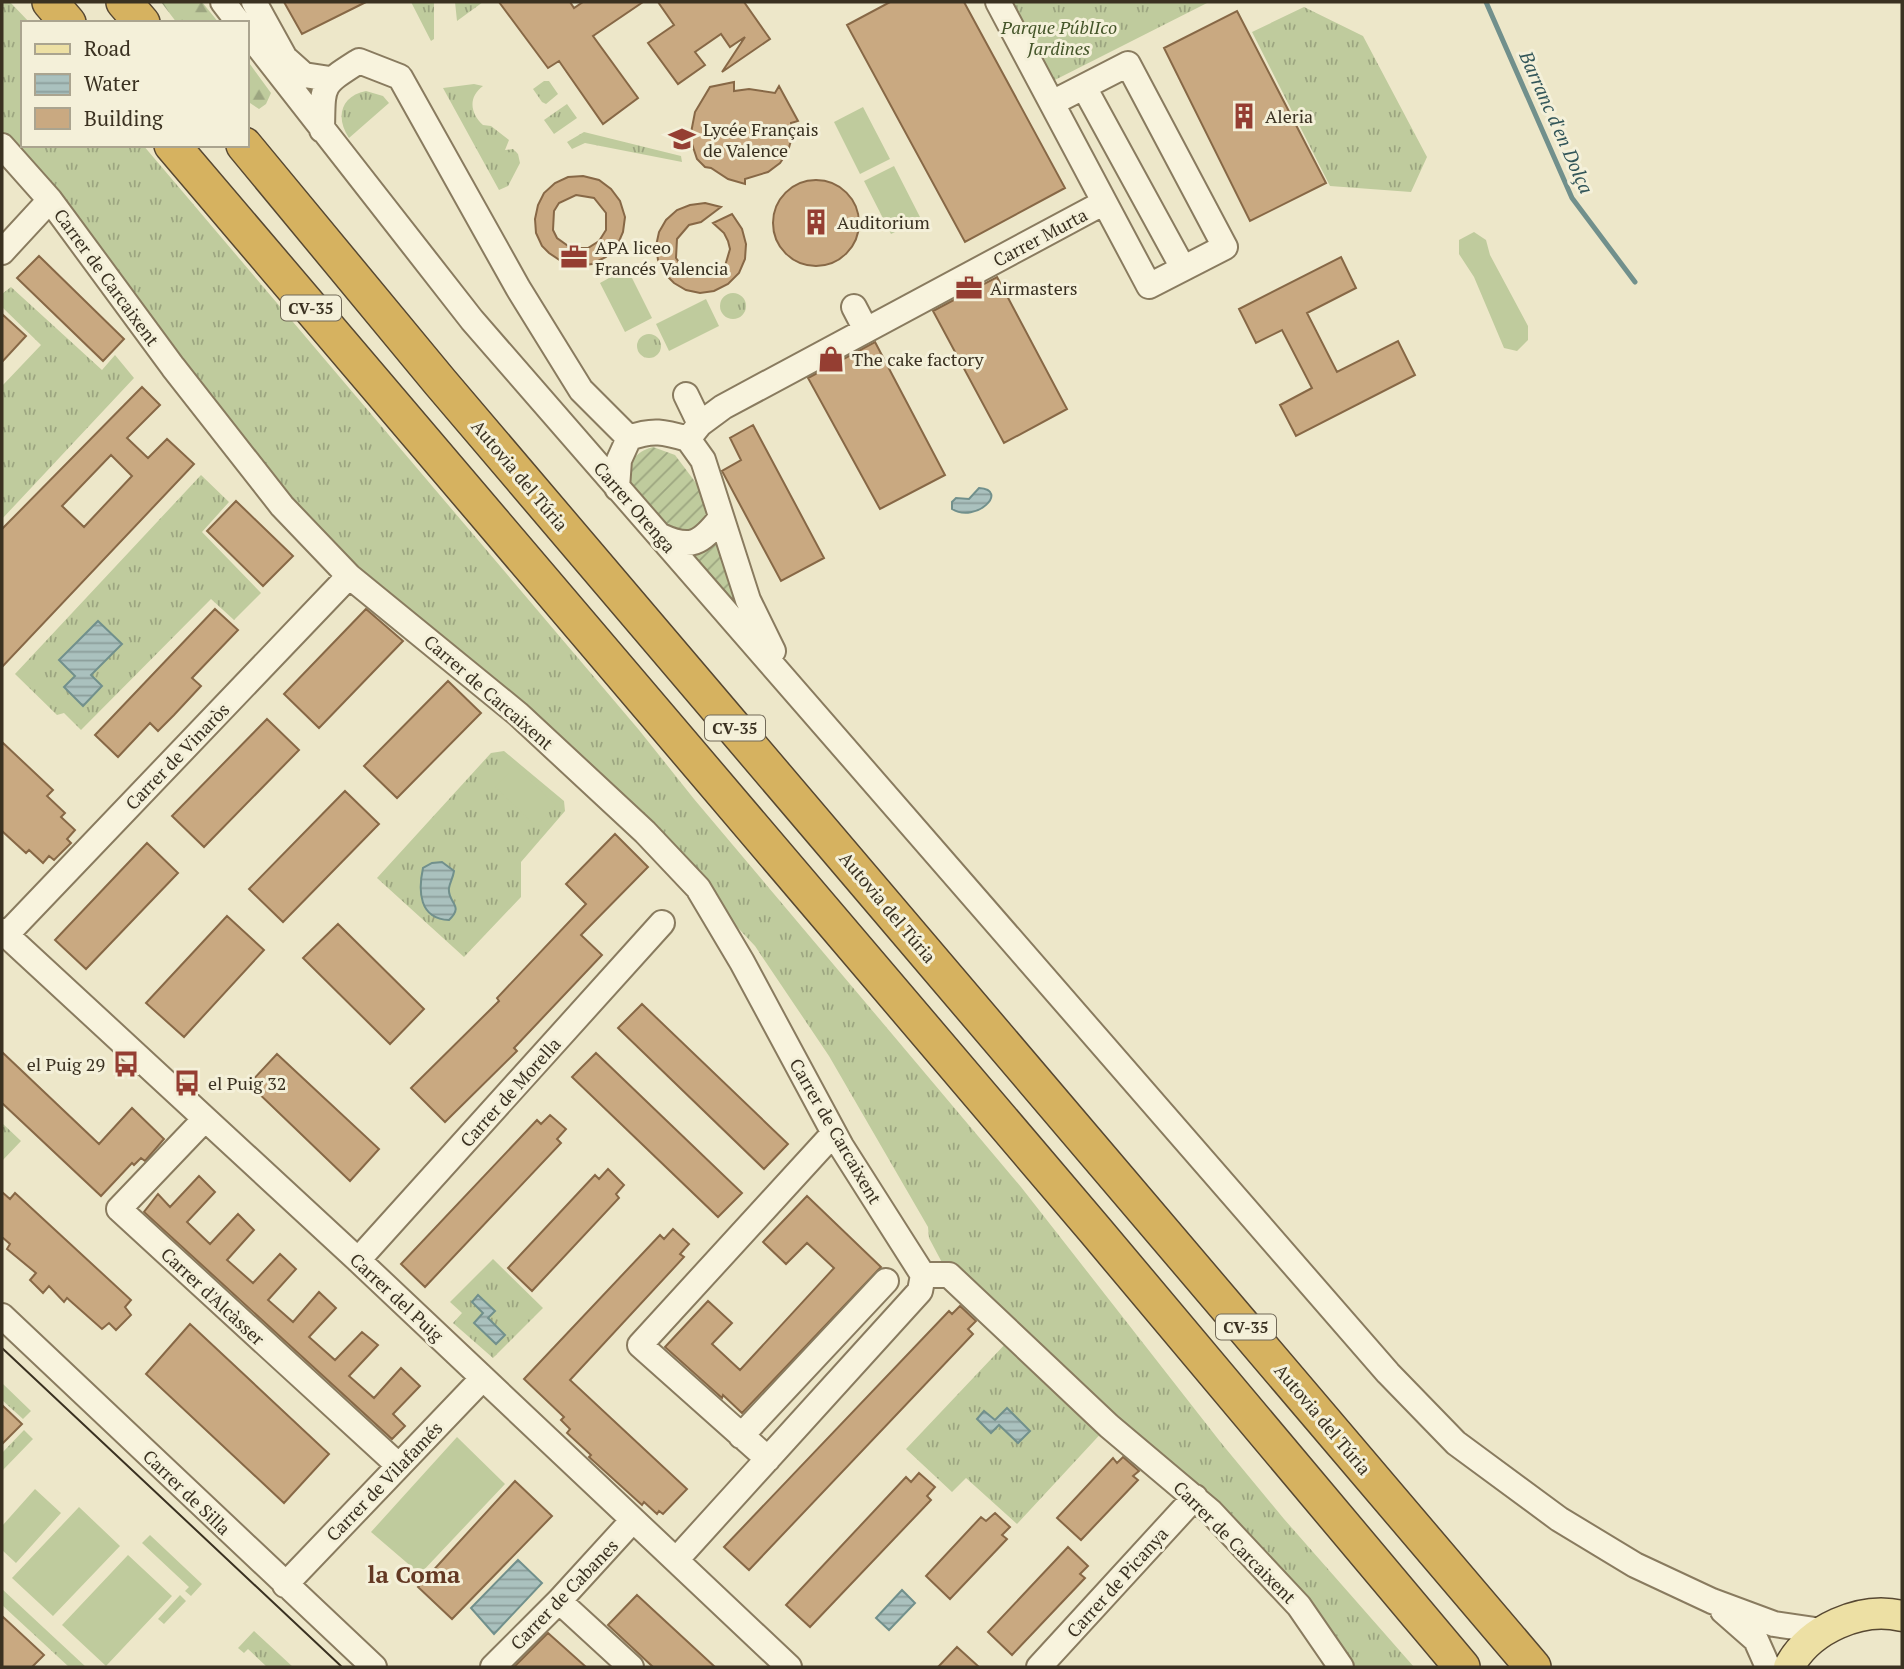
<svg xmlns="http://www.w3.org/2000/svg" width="1904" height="1669" font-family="'PT Serif',serif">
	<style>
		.grass { fill: url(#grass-tufts) }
		.forest { fill: url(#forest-firs) }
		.garden { fill: url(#garden-furrows) }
		.pitch { fill: #bfcb9d }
		.water { fill: url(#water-rules); stroke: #71908c; stroke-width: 2 }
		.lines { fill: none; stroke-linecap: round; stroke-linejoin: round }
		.stream { stroke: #71908c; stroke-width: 5 }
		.building { fill: #c9a981; stroke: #876846; stroke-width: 2; fill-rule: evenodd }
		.minor-casing { stroke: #897b5f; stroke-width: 28 }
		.major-casing { stroke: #574832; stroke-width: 33 }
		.highway-casing { stroke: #574832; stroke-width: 38 }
		.minor { stroke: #f8f3dd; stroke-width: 24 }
		.major { stroke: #ede0a4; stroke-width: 30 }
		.highway { stroke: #d6b260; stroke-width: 35 }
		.tram { stroke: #3a3121; stroke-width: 2 }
		.labels { text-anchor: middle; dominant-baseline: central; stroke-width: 6; stroke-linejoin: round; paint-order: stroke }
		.shield { fill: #f4f0d9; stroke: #726a58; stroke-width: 2 }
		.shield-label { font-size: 16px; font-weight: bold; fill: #3a3121 }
		.park-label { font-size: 18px; font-style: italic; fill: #445529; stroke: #f4f0d9 }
		.poi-label { font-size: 18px; fill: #3a3121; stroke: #f4f0d9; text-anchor: start }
		.street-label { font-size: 18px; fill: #3a3121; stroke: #f4f0d9 }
		.water-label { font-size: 19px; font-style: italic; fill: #325659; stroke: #f4f0d9 }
		.district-label { font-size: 24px; font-weight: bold; fill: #643923; stroke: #f4f0d9 }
	</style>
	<defs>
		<pattern id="grass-tufts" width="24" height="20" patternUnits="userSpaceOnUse" patternTransform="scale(1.75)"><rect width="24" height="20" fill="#bfcb9d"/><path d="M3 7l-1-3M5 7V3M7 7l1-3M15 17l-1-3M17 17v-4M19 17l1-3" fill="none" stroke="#9ca580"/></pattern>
		<pattern id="forest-firs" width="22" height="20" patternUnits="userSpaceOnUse" patternTransform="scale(1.75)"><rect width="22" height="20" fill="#bfcb9d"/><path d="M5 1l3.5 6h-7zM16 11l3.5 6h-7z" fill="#9ca580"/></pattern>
		<pattern id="garden-furrows" width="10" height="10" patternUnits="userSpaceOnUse" patternTransform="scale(1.75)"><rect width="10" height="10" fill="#bfcb9d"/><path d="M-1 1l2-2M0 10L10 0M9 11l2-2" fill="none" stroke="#9ca580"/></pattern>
		<pattern id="water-rules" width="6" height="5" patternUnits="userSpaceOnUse" patternTransform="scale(1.75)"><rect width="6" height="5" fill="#aac1be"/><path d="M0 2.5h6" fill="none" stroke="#8b9d9a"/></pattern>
	</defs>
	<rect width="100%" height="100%" fill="#ede7c9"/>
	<path class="grass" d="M2 2H10L30 23H23V145H143L639 730 694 799 1021 1187 1222 1444 1284 1519 1414 1667H1341L1296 1607 955 1287 929 1238 928 1227 829 1056 755 946 674 860 354 584 2 149Z
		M411 2H434V39L431 41Z
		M455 2H483L457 21Z
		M1001 2H1209L1043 86Z
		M1304 7 1363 36 1427 157 1411 192 1330 186 1252 32Z
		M544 81H549L558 94 546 104 542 102 533 89Z
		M474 84 483 86C468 97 470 113 483 125L491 126 509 140 505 150 513 149 518 154 520 163 508 186 499 190 443 88Z
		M366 91 383 96 389 103 349 138C335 117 341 96 366 91Z
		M567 104 577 118 554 134 544 120Z
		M584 132 681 156 682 162 585 143 572 149 567 142Z
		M11 287 102 370 115 355 134 378 2 519V386L41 345 2 307V294Z
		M720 306a13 13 0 1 1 26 0a13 13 0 1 1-26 0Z
		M637 346a12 12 0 1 1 24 0a12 12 0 1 1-24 0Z
		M201 475 229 502 202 532 261 593 234 620 211 599 81 730 64 713 57 715 15 674Z
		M504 751 564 801 565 811 521 862V897L464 957 377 878 491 753Z
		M2 1123 21 1141 2 1161Z
		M493 1259 543 1308 493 1358 453 1323 462 1313 450 1302Z
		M1009 1340 1106 1428 1017 1524 966 1478 952 1492 906 1449Z
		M2 1383 31 1411 23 1419 2 1400Z
		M24 1430 33 1439 2 1471V1453Z
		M150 1535 202 1584 191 1596 185 1591 189 1587 142 1543Z
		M2 1589 86 1667H69L2 1605Z
		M180 1595 186 1601 164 1624 158 1619Z
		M254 1631 293 1667H267L248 1649 244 1653 238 1648Z"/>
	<path class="forest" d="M161 2H202L219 23H177Z
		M247 60 271 93 266 104 259 109 247 101Z"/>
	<path class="garden" d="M653 447 675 455 711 503 712 513 701 531 672 535C663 524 634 493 630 483 622 465 637 451 653 447Z
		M717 538 759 635 689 555Z"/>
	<path class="pitch" d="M863 107 890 159 860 174 834 122Z
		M894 166 921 219 891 234 864 181Z
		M1474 232 1486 240 1490 255 1528 326V340L1517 351 1504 348 1474 277 1459 254V240Z
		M627 268 652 318 625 332 600 283Z
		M706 299 719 326 669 351 656 324Z
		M516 766 556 805 536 826 495 787Z
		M457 1437 505 1484 420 1574 371 1532Z
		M35 1489 61 1513 16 1563 2 1550V1526Z
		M79 1507 120 1546 53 1616 12 1578Z
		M128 1555 172 1596 106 1666 62 1625Z"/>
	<path class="water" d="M979 488C1010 490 976 524 952 509V502L956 498 969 499Z
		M98 621 122 644 91 675 102 686 83 706 64 687 75 676 59 660Z
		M442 862 454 871C453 878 450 882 449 888 447 903 465 905 449 920 419 919 418 891 423 868L432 863Z
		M478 1295 495 1311 488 1318 505 1335 496 1344 474 1323 483 1313 472 1302Z
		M1007 1408 1030 1431 1018 1443 999 1425 991 1433 977 1419 984 1411 995 1420Z
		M518 1560 542 1583 494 1634 471 1608Z
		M902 1590 915 1603 889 1630 876 1618Z"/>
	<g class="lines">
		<path class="stream" d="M1486 2 1572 198 1635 282"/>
	</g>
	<path class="building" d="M284 2H366L302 34Z
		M499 2H570L574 8 583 2H643L593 36 638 98 603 124 559 61 548 68Z
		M658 2H744L770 39 722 72 745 37 730 47 721 34 695 52 705 65 678 84 648 43 674 25Z
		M890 2H964L1065 188 965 242 847 25Z
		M1237 11 1326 183 1250 221 1164 48Z
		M734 82V91L749 89 775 93 779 86 798 121 791 123 792 137 788 151 780 163 768 172 745 179V184L728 179 711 168 705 167 697 159 690 138 695 112 710 87Z
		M583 176 599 180 611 189 620 201 625 217 623 232 617 246 606 257 592 264 578 266 564 263 549 253 542 246 536 233 535 219 538 205 544 193 555 183 568 177ZM576 195 594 198 606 213V230L599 241 588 248H571L557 238 553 230 554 211 559 203Z
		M773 223a43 43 0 1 1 86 0a43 43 0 1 1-86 0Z
		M705 203 721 207 701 222 689 225 677 239 676 258 686 272 694 276H711L725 266 730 249 728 241 724 233 713 223 732 214 742 229 746 244 745 259 739 273 728 284 714 291 700 293 686 290 674 283 664 273 658 260 656 246 659 232 666 220 677 210 690 205Z
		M39 256 124 339 103 361 17 278Z
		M1341 257 1356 288 1307 313 1337 372 1398 341 1415 375 1296 436 1280 405 1312 388 1282 330 1256 343 1239 309Z
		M997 277 1067 409 1004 443 933 311Z
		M2 314 26 336 2 362Z
		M875 342 945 475 880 509 808 378Z
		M142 387 160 405 127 438 148 458 167 439 194 464 2 667V529ZM111 455 132 476 84 527 62 506Z
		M753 425 824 558 781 581 722 471 741 460 730 438Z
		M236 501 293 556 263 586 207 531Z
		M215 609 238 630 192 678 201 686 174 715 158 731 150 723 118 757 95 735Z
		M366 609 403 641 319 728 284 694Z
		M448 681 481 713 397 798 364 766Z
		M267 719 299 750 204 847 172 816Z
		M2 742 53 790 47 796 65 813 61 817 75 830 67 839 71 843 54 860 49 856 43 863 29 850 26 853 2 831Z
		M345 791 379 824 283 922 249 889Z
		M615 834 648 867 581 935 602 955 514 1048 517 1051 445 1122 411 1088 499 1001 497 998 586 904 566 884Z
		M147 843 178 873 86 969 55 940Z
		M227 916 264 950 184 1037 146 1003Z
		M338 924 424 1009 390 1044 303 958Z
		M642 1004 788 1144 764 1169 618 1028Z
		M2 1052 99 1144 132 1108 164 1139 145 1161 141 1158 134 1165 132 1163 101 1196 2 1103Z
		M596 1053 742 1193 718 1217 572 1077Z
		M277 1054 379 1149 350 1181 249 1084Z
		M550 1115 566 1129 557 1139 561 1143 425 1287 401 1264 537 1120 541 1124Z
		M608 1169 624 1185 616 1194 619 1198 532 1291 508 1268 595 1175 599 1179Z
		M199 1176 215 1192 187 1222 210 1244 238 1214 254 1230 227 1260 253 1283 280 1254 296 1269 268 1300 293 1322 319 1292 336 1308 309 1337 335 1360 362 1332 378 1345 349 1376 374 1398 401 1368 420 1386 393 1414 405 1426 392 1439 144 1212 158 1194 170 1207Z
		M2 1192 10 1199 15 1193 131 1300 125 1307 131 1315 116 1330 109 1323 102 1329 67 1298 64 1302 49 1286 43 1293 30 1280 36 1273 7 1249 10 1244 2 1237Z
		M807 1196 881 1267 742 1413 723 1395 722 1398 665 1347 708 1301 732 1323 712 1344 740 1370 834 1268 807 1243 786 1264 763 1242Z
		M673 1229 689 1244 680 1254 684 1257 570 1380 687 1489 663 1514 659 1511 657 1514 644 1502 642 1505 589 1457 591 1455 567 1433 570 1429 561 1420 564 1417 524 1379 660 1235 664 1239Z
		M960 1306 976 1321 968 1329 973 1334 749 1570 724 1547 949 1311 952 1314Z
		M190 1324 329 1454 284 1503 146 1374Z
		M2 1405 22 1424 2 1444Z
		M1123 1457 1139 1471 1133 1476 1138 1480 1081 1540 1057 1518 1113 1458 1117 1463Z
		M919 1473 935 1487 927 1496 931 1500 810 1627 786 1605 906 1477 911 1482Z
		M515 1481 552 1516 452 1619 418 1587Z
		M995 1513 1010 1527 1002 1535 1007 1539 950 1599 926 1576 981 1517 986 1521Z
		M1068 1547 1088 1566 1080 1574 1085 1578 1012 1655 988 1632Z
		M637 1595 715 1667H653L608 1625Z
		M2 1616 44 1655 32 1667H2Z
		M548 1633 586 1667H514Z
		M957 1647 979 1667H938Z"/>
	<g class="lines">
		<g class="minor-casing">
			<path id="minor" d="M223 2 239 23
				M254 2 285 58 304 75 330 79
				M998 2 1149 286 1225 247 1128 64 1052 103
				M247 32 472 320 1388 1373 1456 1443 1559 1519 1635 1565 1712 1601 1774 1624 1822 1631
				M1084 87 1183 268
				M322 130C323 83 320 86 359 61L400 77 518 288 581 390 629 438
				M2 146 50 200 173 367 282 506 349 576 518 714 645 832 698 888 742 962 841 1146 923 1275 920 1291 676 1560
				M2 252 50 200
				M854 307 866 330
				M686 395 700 424
				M688 439 700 424 723 407 1103 203
				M688 439 703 460 748 600 773 651
				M617 488 619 460 629 438C653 429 664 432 688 439
				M661 536C691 550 701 543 720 519
				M2 931 358 1260 789 1667
				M6 935 349 576
				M204 1120 119 1209 398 1465
				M358 1260 662 923
				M923 1275H949L1109 1426 1211 1512 1299 1606 1341 1667
				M2 1316 374 1667
				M741 1436 886 1281
				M768 1459 640 1345 834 1133
				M285 1585 483 1378
				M559 1601 631 1667
				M1723 1611 1756 1640 1768 1667
				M493 1667 559 1601 633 1520
				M1039 1667 1195 1497"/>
		</g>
		<g class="major-casing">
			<path id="major" d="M1789 1667C1809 1629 1861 1606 1902 1616"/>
		</g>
		<g class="highway-casing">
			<path id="highway" d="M50 2 68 23
				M124 2 142 23
				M172 145 1095 1230 1462 1667
				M244 145 440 382 1533 1667"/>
		</g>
		<use href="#minor" class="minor"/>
		<use href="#major" class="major"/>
		<use href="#highway" class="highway"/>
		<path class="tram" d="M2 1348 342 1667"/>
	</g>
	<defs>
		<g id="building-bare" transform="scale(2.1)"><path d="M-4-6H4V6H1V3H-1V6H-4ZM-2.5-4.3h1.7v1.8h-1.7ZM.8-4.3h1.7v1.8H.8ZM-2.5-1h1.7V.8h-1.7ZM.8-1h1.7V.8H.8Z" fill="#953e32" stroke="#f4f0d9" stroke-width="2.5" paint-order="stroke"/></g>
		<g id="school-bare" transform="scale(2.1)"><path d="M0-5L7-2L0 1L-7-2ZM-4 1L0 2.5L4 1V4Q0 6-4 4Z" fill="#953e32" stroke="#f4f0d9" stroke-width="2.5" paint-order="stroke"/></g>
		<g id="office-bare" transform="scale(2.1)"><path d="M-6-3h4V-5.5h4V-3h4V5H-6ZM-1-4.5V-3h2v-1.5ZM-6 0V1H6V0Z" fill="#953e32" stroke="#f4f0d9" stroke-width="2.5" paint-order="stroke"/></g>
		<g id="shop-bare" transform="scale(2.1)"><path d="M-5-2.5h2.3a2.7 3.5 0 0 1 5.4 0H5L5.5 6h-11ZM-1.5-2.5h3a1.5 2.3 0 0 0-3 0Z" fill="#953e32" stroke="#f4f0d9" stroke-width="2.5" paint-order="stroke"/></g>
		<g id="bus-bare" transform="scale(2.1)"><path d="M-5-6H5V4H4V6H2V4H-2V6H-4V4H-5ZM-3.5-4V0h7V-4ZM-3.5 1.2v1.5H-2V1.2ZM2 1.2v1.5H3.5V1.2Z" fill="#953e32" stroke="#f4f0d9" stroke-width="2.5" paint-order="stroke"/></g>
	</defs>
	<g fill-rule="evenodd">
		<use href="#building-bare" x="1244" y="116"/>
		<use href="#school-bare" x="682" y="139"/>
		<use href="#building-bare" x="816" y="222"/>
		<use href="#office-bare" x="574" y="257"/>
		<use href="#office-bare" x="969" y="288"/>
		<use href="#shop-bare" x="831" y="359"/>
		<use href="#bus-bare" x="126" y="1064"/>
		<use href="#bus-bare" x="187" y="1083"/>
	</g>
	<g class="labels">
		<g class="shield">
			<rect x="281" y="295.5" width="60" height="25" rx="5"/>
			<rect x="705" y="715.5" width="60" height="25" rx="5"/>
			<rect x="1216" y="1314.5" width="60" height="25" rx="5"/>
		</g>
		<g class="shield-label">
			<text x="311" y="308">CV-35</text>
			<text x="735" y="728">CV-35</text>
			<text x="1246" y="1327">CV-35</text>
		</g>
		<g class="park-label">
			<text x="1059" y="27">Parque PúblIco<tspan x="1059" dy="21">Jardines</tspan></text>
		</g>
		<g class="poi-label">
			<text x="1265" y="116">Aleria</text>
			<text x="703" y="129">Lycée Français<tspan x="703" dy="21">de Valence</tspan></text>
			<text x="837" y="222">Auditorium</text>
			<text x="595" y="247">APA liceo<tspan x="595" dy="21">Francés Valencia</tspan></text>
			<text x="990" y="288">Airmasters</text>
			<text x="852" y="359">The cake factory</text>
			<text x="105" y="1064" text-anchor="end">el Puig 29</text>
			<text x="208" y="1083">el Puig 32</text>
		</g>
		<g class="street-label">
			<text transform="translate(1040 237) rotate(-28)">Carrer Murta</text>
			<text transform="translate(107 277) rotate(54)">Carrer de Carcaixent</text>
			<text transform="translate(520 475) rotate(50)">Autovia del Túria</text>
			<text transform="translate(635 507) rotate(49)">Carrer Orenga</text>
			<text transform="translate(489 692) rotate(41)">Carrer de Carcaixent</text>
			<text transform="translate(177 756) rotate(-46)">Carrer de Vinaròs</text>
			<text transform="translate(888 907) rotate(50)">Autovia del Túria</text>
			<text transform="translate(510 1092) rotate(-48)">Carrer de Morella</text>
			<text transform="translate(836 1131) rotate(60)">Carrer de Carcaixent</text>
			<text transform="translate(213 1296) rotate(43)">Carrer d'Alcàsser</text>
			<text transform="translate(397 1297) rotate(43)">Carrer del Puig</text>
			<text transform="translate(1323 1419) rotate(50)">Autovia del Túria</text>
			<text transform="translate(384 1481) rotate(-46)">Carrer de Vilafamés</text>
			<text transform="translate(187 1492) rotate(44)">Carrer de Silla</text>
			<text transform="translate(1235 1542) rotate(45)">Carrer de Carcaixent</text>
			<text transform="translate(1117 1582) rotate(-48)">Carrer de Picanya</text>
			<text transform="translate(564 1594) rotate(-46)">Carrer de Cabanes</text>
		</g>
		<g class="water-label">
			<text transform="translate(1557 122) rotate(66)">Barranc d'en Dolça</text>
		</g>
		<g class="district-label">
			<text x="414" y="1574">la Coma</text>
		</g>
	</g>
	<rect width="1904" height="1669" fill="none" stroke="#3a3121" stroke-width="7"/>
	<rect x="21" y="21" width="228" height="126" fill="#f4f0d9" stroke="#aaa48f" stroke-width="2"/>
	<rect x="35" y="44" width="35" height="10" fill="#ede0a4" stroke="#aaa48f" stroke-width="2"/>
	<text x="84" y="56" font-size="21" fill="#3a3121">Road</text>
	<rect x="35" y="74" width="35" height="21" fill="url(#water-rules)" stroke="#aaa48f" stroke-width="2"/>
	<text x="84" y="91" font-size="21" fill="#3a3121">Water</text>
	<rect x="35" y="108" width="35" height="21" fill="#c9a981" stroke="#aaa48f" stroke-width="2"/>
	<text x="84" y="126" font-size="21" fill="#3a3121">Building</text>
</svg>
